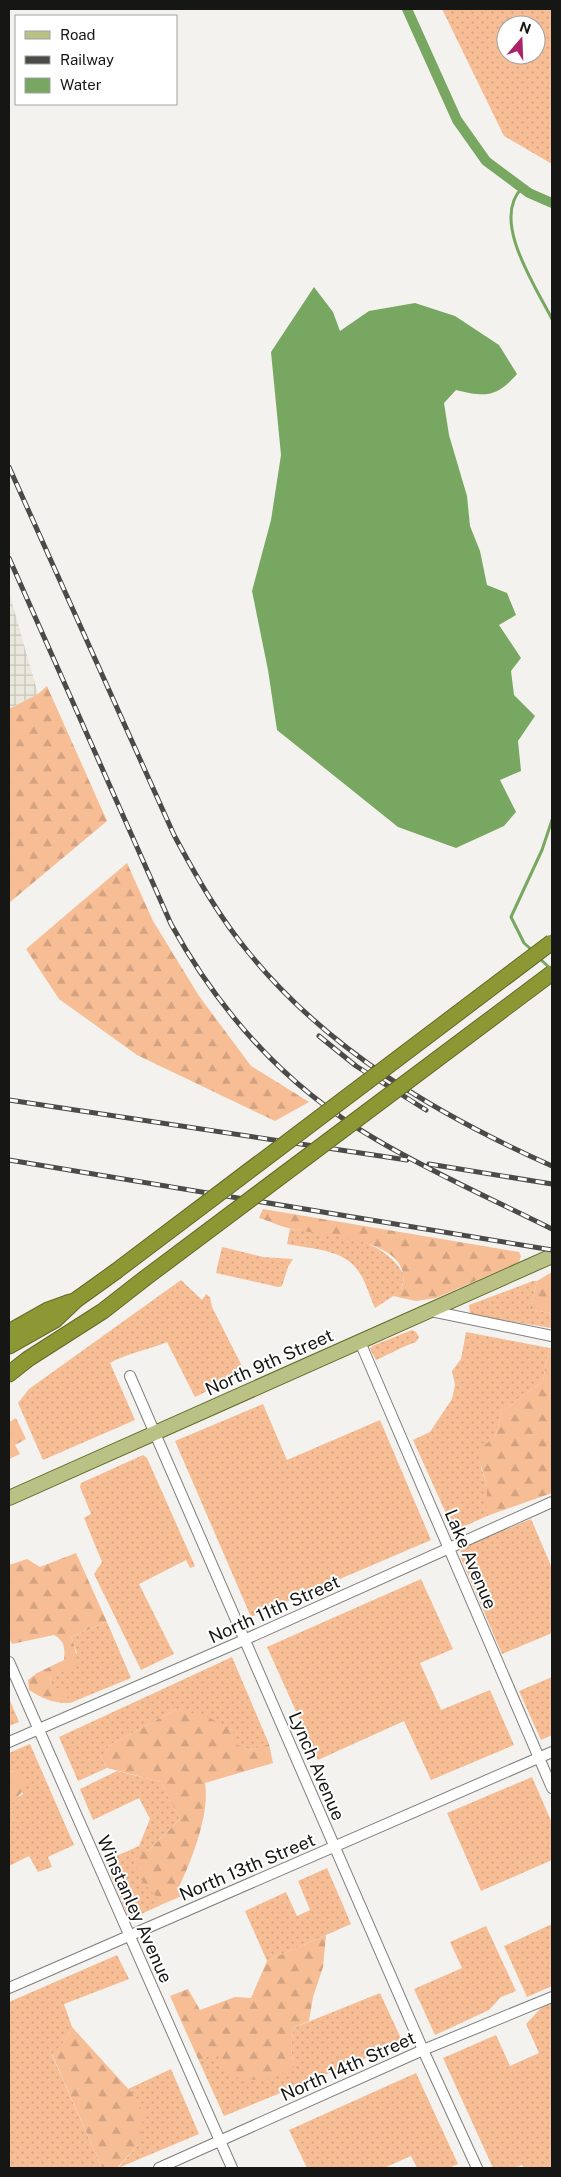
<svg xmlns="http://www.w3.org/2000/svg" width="561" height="2177" font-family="'Public Sans',sans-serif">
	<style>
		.industrial { fill: url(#industrial-grid) }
		.grass { fill: url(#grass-dots); fill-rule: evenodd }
		.forest { fill: url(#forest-firs) }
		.water { fill: #78a761 }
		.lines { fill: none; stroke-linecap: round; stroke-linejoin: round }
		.stream { stroke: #78a761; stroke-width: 3 }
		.canal { stroke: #78a761; stroke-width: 10 }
		.minor-casing { stroke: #807f7c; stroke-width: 12 }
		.major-casing { stroke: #626a28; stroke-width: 16 }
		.highway-casing { stroke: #626a28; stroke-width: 17 }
		.minor { stroke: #fff; stroke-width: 10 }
		.major { stroke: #b9c185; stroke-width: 14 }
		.highway { stroke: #8b9833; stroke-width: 15 }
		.rail-casing { stroke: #4a4a47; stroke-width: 5 }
		.rail { stroke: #fff; stroke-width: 3; stroke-dasharray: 9; stroke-linecap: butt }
		.highway-bridge-casing { stroke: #626a28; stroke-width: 17; stroke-linecap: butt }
		.highway-bridge { stroke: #8b9833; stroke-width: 15 }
		.labels { text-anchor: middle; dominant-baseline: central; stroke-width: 4; stroke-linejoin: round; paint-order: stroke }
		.street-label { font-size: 18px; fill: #161614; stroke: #fff }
	</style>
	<defs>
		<pattern id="industrial-grid" width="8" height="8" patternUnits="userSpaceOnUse" patternTransform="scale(1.25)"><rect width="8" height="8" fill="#eae7dc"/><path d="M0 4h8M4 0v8" fill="none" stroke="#c8c5bc"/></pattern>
		<pattern id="grass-dots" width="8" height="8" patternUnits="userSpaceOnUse" patternTransform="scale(1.25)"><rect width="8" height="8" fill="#f7bd95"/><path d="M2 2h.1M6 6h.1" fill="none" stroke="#d3a280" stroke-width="1.8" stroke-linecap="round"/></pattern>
		<pattern id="forest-firs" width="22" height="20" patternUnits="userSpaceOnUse" patternTransform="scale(1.25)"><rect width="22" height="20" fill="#f7bd95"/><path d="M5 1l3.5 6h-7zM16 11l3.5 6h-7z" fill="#d3a280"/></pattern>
	</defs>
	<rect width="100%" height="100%" fill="#f3f2ee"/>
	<path class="industrial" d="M9 592 38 694 9 709Z"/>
	<path class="grass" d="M442 9H552V164L504 136ZM506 25H536V55H506Z
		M290 1229C331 1235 381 1234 404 1275L401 1291 375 1308C370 1297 366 1282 359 1272 345 1249 311 1249 287 1244Z
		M222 1247 263 1257 293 1259 288 1267 282 1286 278 1287 216 1273Z
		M181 1280 202 1300 206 1294 210 1297 212 1307 245 1372 195 1397 167 1342C149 1350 127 1353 110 1363L135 1420 43 1460 18 1403 29 1389Z
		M533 1281H537L530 1309 552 1314V1328L470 1315 469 1305Z
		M412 1330 416 1332 419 1337 416 1342C401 1347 390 1354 376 1360L370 1349 372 1346Z
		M466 1332 549 1348 543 1381 502 1411 495 1437 481 1467 487 1487V1516L454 1531 413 1440 430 1432 452 1399 455 1385 452 1371 461 1359Z
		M263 1404 287 1460 380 1420 431 1540 251 1617 175 1441Z
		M143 1455 147 1458 195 1566 190 1568 186 1560 139 1584 174 1654 141 1670 94 1574 102 1562 84 1518 91 1514 80 1487 81 1483Z
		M531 1519 552 1568V1633L502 1654 460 1556 461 1548Z
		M421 1579 453 1649 420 1663 441 1710 490 1690 514 1745 431 1780 404 1721 318 1760 267 1647Z
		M107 1622 131 1678 70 1703 64 1692 51 1686 50 1677 77 1653 71 1637Z
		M232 1657 269 1744 251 1750 234 1744 232 1730 177 1709 110 1745 101 1757 107 1768 78 1781 59 1737Z
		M552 1677V1735L541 1740 519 1691Z
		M9 1698 19 1722 9 1726Z
		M30 1744 74 1845 48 1857 52 1867 38 1872 29 1856 9 1866V1828L14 1819 10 1806 13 1800 23 1794 15 1771 9 1772V1753Z
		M117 1771 161 1782 180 1819 150 1849 135 1859 152 1891 163 1904 137 1916H128L105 1861 139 1846 150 1819 139 1798 93 1820 80 1789Z
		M532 1777 552 1823V1860L481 1891 447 1813Z
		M327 1868 351 1924 267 1961 245 1911 286 1892 297 1916 310 1910 298 1881Z
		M552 1924V1986L527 1997 504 1946Z
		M486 1926 516 1991 501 1997 489 2010 435 2035 414 1989 462 1968 450 1942Z
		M117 1955 129 1979 64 2004 72 2027 65 2041 52 2055 102 2168H9V2002Z
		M380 1993 403 2043 224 2116 199 2061 217 2051 227 2075 294 2067 291 2049 293 2028Z
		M552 2003V2168H524L522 2165 515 2168H493L443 2058 496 2035 510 2066 539 2053 526 2024 541 2008Z
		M171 2069 199 2134 118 2168 138 2145 131 2092 128 2089Z
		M416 2073 458 2164 449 2168H417L411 2156 384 2168H307L289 2130Z"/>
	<path class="forest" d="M47 686 107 821 9 903V709L38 694Z
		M127 863 153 921 199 996 251 1066 309 1102 275 1121 137 1055 59 999 26 949Z
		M263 1209 519 1252 521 1256 519 1262 436 1298 416 1301 393 1296 401 1290C420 1238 321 1236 292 1229 281 1227 270 1221 259 1218Z
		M552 1272V1314L530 1309 537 1281Z
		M549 1348H552V1493L487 1516V1487L479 1458 482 1447 495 1437 502 1411 543 1381Z
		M16 1418 26 1439 15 1445 20 1454 9 1459V1422Z
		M76 1553 107 1622 71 1637C75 1648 79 1655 73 1667L50 1677 51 1686 64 1691 70 1703C54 1704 42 1698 29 1690L28 1680 37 1673 64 1660C65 1649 65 1641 54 1635L12 1644 9 1638V1565L27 1559 40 1567Z
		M177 1709 210 1718 232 1730 235 1744 251 1750 269 1744 273 1763 205 1783C210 1814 192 1859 179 1887L184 1895 163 1904 138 1876 135 1858 150 1849 180 1819 161 1782 107 1768 101 1757 110 1745Z
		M15 1771 23 1777 26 1785C22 1795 15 1797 10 1806L14 1819 9 1828V1772Z
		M326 1935 323 1967 313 1997 309 2021 293 2028 291 2049 294 2067C266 2083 256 2082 226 2075L217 2052 199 2061 170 1996 188 1989 200 2010 235 1997 251 1998 267 1961Z
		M72 2027 131 2092 144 2113 138 2145 117 2168H102L52 2054 65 2041Z"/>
	<path class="water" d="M314 287 333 312 340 331 369 311 415 303 455 316 499 345 517 374C496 398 485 397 456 390L444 403 449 435 467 496 470 526 480 551 487 585 507 593 516 615 499 625 521 658 511 671 514 695 535 716 518 741 521 771 500 780 516 812 504 826 456 848 398 827 277 730 268 670 252 591 271 520 281 455 271 352Z"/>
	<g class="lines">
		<path class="stream" d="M522 188C490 220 536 287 552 319
			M533 951 524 943 511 917 542 850 552 820
			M539 958 551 969"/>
		<path class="canal" d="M407 9 457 120 486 161 529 193 552 203"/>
		<g class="minor-casing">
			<path id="minor" d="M431 1311 552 1336
				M360 1342 552 1788
				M130 1376 423 2050 477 2168
				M9 1662 232 2168
				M9 1742 244 1640 552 1502
				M9 1988 552 1752
				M159 2168 423 2050 552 1997"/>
		</g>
		<g class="major-casing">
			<path id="major" d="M9 1498 552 1256"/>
		</g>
		<g class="highway-casing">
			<path id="highway" d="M9 1332 48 1310 70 1302
				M9 1346 55 1320 76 1300 115 1272
				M9 1374 28 1359 103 1311 144 1279"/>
		</g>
		<use href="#minor" class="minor"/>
		<use href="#major" class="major"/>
		<use href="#highway" class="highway"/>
		<g class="rail-casing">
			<path id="rail" d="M9 467 174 835C196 876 219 917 249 953 329 1051 438 1115 552 1166
				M9 558 171 924C220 1013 288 1089 377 1140 433 1173 494 1200 552 1229
				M319 1036 356 1066 426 1110
				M9 1100 407 1160
				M9 1160 552 1250
				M429 1164 552 1184"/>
		</g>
		<use href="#rail" class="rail"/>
		<g class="highway-bridge-casing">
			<path id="highway-bridge" d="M115 1272 552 942
				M144 1279 552 973"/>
		</g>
		<use href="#highway-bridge" class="highway-bridge"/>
	</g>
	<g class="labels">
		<g class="street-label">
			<text transform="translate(269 1362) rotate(-24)">North 9th Street</text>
			<text transform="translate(471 1559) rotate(67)">Lake Avenue</text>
			<text transform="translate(274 1609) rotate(-24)">North 11th Street</text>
			<text transform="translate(317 1766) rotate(67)">Lynch Avenue</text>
			<text transform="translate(247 1867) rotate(-23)">North 13th Street</text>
			<text transform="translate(135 1909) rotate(66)">Winstanley Avenue</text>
			<text transform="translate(348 2066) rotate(-24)">North 14th Street</text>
		</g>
	</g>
	<rect width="561" height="2177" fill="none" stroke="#161614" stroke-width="20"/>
	<rect x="15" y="15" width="162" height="90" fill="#ffffff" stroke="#a2a2a1"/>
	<rect x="25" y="31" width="25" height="8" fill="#b9c185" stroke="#a2a2a1"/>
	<text x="60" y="40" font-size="15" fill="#161614">Road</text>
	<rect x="25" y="56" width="25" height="8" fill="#4a4a47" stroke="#a2a2a1"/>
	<text x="60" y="65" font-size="15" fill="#161614">Railway</text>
	<rect x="25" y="78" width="25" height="15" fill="#78a761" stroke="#a2a2a1"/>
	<text x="60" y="90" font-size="15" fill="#161614">Water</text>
	<g transform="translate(521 40) rotate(19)"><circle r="24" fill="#ffffff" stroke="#a2a2a1"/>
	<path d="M0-4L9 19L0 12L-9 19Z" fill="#ab2368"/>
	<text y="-8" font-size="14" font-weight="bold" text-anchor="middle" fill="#161614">N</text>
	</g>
</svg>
